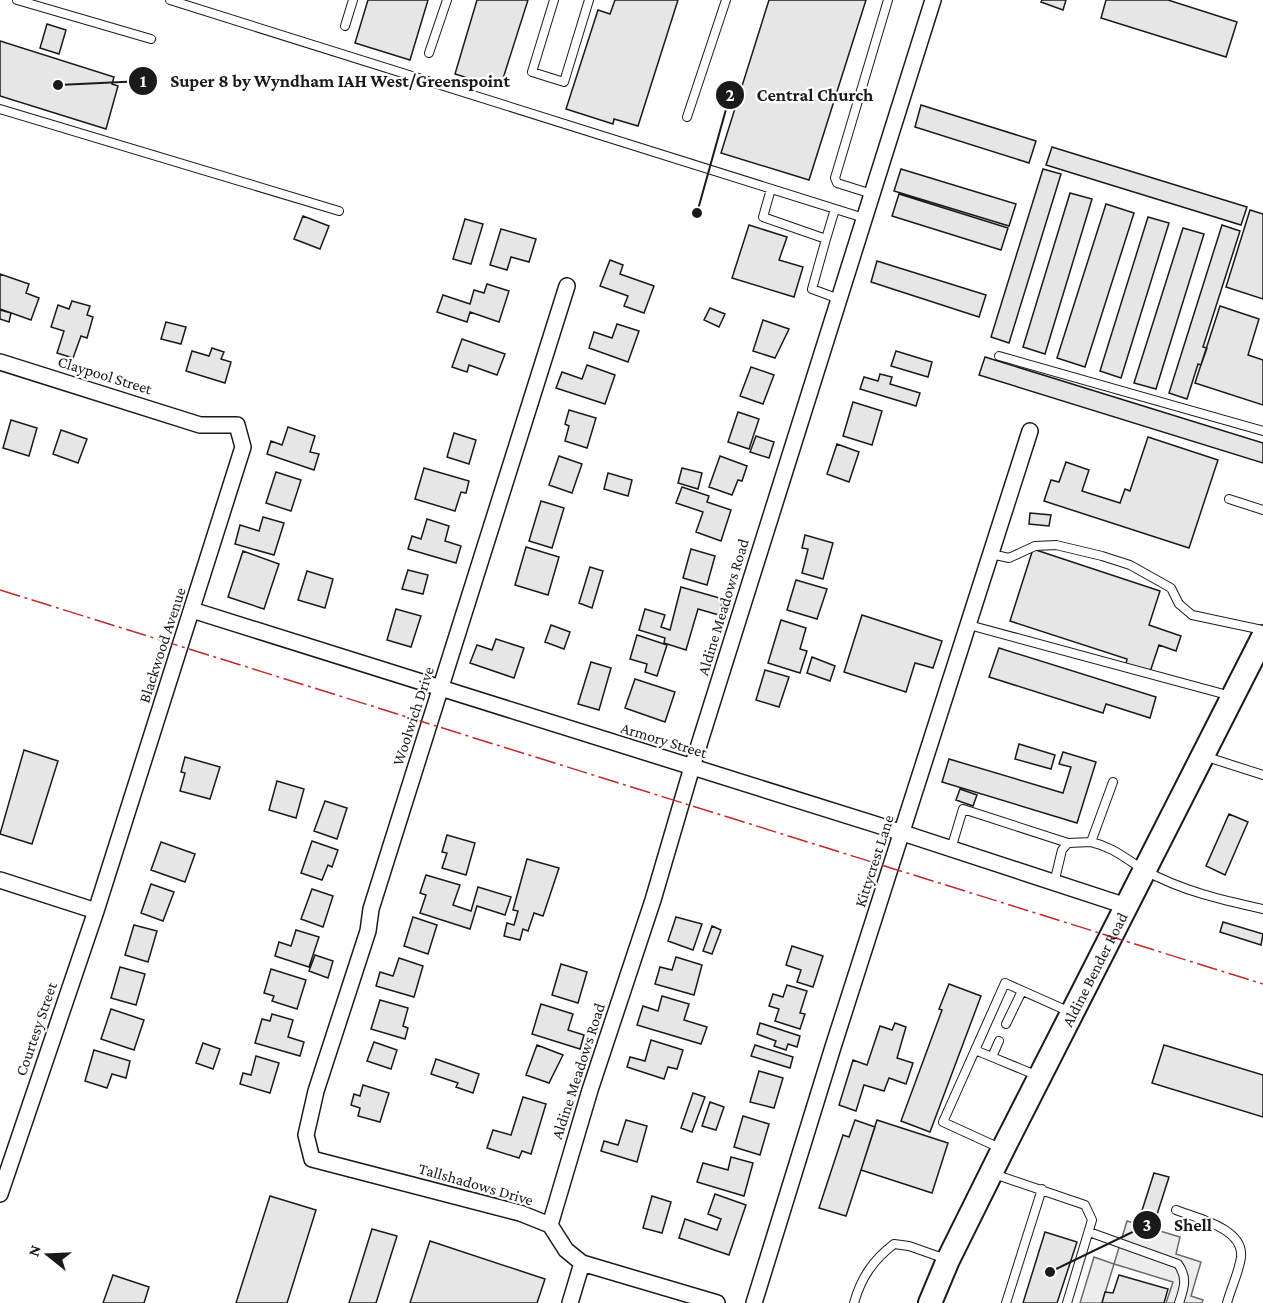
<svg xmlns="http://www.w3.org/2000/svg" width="1263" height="1303" font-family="'Crimson Pro',serif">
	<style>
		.parking { fill: #ededed; stroke: #6a6a6a; stroke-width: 1.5 }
		.building { fill: #e6e6e6; stroke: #1a1a1a; stroke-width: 1.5 }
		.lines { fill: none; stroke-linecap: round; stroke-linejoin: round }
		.service-casing { stroke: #1a1a1a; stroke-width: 10 }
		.minor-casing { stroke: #1a1a1a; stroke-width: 18 }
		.primary-casing { stroke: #1a1a1a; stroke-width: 26 }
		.service { stroke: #fff; stroke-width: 8 }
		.minor { stroke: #fff; stroke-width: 15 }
		.primary { stroke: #fff; stroke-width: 22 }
		.power { stroke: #c62828; stroke-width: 1.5; stroke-dasharray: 21 4.5 3 4.5; stroke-linecap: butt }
		.labels { text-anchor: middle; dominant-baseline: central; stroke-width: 4.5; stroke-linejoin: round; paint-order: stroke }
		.street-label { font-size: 16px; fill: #1a1a1a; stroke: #fff }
		.leader { fill: none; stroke: #1a1a1a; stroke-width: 2 }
		.callout-dot { fill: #1a1a1a; stroke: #fff; stroke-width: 2 }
		.mark-label { font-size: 18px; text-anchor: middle; font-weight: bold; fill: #fff }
		.callout-label { font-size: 18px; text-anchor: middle; font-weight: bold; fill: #1a1a1a; stroke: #fff; stroke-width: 4.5; stroke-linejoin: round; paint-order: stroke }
	</style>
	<rect width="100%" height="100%" fill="#fff"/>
	<path class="parking" d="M1127 1221 1180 1237 1176 1254 1201 1262 1191 1296 1203 1300 1202 1303H1166L1173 1282 1114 1264 1102 1303H1080L1094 1257 1114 1264Z"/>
	<path class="building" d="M368 0H428L410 60 355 43Z
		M477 0H528L500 88 455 74Z
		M615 0H678L638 126 614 119 613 124 566 109 598 10 610 14Z
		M769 0H866L809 180 721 153Z
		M1042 0H1066L1063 10 1041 2Z
		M1106 0H1168L1237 22 1226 57 1101 18Z
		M47 24 66 30 59 54 40 48Z
		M0 41 114 77 112 84 118 86 106 129 0 96Z
		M921 105 1036 141 1029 163 915 127Z
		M1052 147 1247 207 1241 225 1046 165Z
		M901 169 1016 204 1009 226 894 191Z
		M1043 169 1061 174 1009 343 991 337Z
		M1070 193 1092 199 1045 354 1023 347Z
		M899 194 1008 228 1001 250 892 216Z
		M1106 204 1134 213 1085 367 1057 358Z
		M1250 210 1263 214V299L1226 287Z
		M303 216 329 226 320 249 294 239Z
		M1148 217 1169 223 1121 378 1100 371Z
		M465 219 483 224 471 264 453 259Z
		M749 225 787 237 779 260 803 267 794 297 732 278Z
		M1222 225 1240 231 1203 347 1207 348 1201 365 1198 364 1187 399 1169 393Z
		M1183 228 1204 234 1156 389 1134 383Z
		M501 229 536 239 529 262 511 257 507 270 490 265Z
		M610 260 623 265 620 274 654 286 644 313 624 306 628 296 600 286Z
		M877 261 986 295 979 317 871 282Z
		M0 274 29 284 26 293 39 298 31 320 0 309Z
		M487 284 509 291 499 322 470 312 467 322 437 312 443 295 470 304 474 290 484 293Z
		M72 301 90 306 87 315 93 317 87 338 81 336 73 358 57 353 64 331 51 327 58 305 69 309Z
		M1220 306 1259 319 1248 355 1263 360V405L1195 383Z
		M710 308 725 314 719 327 704 320Z
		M0 310 11 313 9 322 0 319Z
		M763 320 789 329 775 358 753 351Z
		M166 322 186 327 181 344 161 339Z
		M617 324 639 331 628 362 589 348 594 332 612 338Z
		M462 339 505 354 497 375 469 365 467 372 452 367Z
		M212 348 224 352 221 359 231 362 225 383 186 371 192 351 209 356Z
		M896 351 932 362 928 377 891 366Z
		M985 357 1263 443V463L979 375Z
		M587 365 615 375 605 404 556 388 562 372 582 379Z
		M751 367 774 375 763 404 740 396Z
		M880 374 892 377 890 384 920 393 916 406 860 389 864 377 878 381Z
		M853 402 882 411 872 445 843 436Z
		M569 410 596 418 587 448 565 441 569 426 565 424Z
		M738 412 759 419 749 449 728 442Z
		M11 420 37 428 29 456 3 448Z
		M288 427 315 436 310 452 319 454 314 470 267 454 271 441 282 445Z
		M61 430 87 439 78 463 53 454Z
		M454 433 476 440 469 464 447 457Z
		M756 436 774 442 769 458 750 452Z
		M1148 437 1218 460 1189 548 1044 501 1051 480 1059 482 1066 462 1089 470 1082 491 1120 503 1125 489 1130 491Z
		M837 444 859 452 849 482 827 474Z
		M559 456 582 464 572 493 549 485Z
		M720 456 747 466 742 481 738 480 732 495 709 487Z
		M424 468 469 481 466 493 461 492 455 511 415 499Z
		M682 468 702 473 698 489 678 483Z
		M276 472 301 480 291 511 266 503Z
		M608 473 632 480 628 496 604 489Z
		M682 487 709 496 707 502 731 510 721 541 696 532 703 512 676 503Z
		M541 501 564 508 552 548 529 541Z
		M1030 513 1051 515 1049 526 1029 524Z
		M263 517 284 523 274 555 235 544 240 525 259 531Z
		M427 519 449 526 445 541 461 546 456 563 408 549 412 536 421 539Z
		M805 535 833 543 823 579 802 573 808 549 802 548Z
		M526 547 559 557 548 595 515 585Z
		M691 549 715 556 707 585 683 578Z
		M1033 549 1160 591 1149 625 1181 636 1176 651 1159 645 1150 672 1126 664 1127 659 1010 621Z
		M243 551 279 564 264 609 228 597Z
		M590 567 603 571 592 608 579 603Z
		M408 570 428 575 423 594 402 589Z
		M307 571 333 579 325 608 298 600Z
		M796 580 827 589 817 619 787 610Z
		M681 587 723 599 719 615 698 609 686 650 664 643 665 638 639 630 645 609 665 615 661 627 670 630Z
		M396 609 421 616 411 647 387 640Z
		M862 615 942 641 933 668 915 663 906 692 844 672Z
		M781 620 806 628 800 649 807 651 800 673 768 663Z
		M551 625 570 632 564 649 545 642Z
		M637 635 667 645 657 676 645 672 647 664 630 659Z
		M496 639 524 648 514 678 470 663 477 645 492 650Z
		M999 648 1156 697 1150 718 1106 704 1103 713 989 677Z
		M812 657 835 666 830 681 807 673Z
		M591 662 611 668 599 710 578 704Z
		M765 670 789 677 779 707 756 700Z
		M635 679 675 692 665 722 625 708Z
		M1019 744 1055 755 1051 769 1015 759Z
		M24 750 58 761 32 844 0 834Z
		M1063 752 1096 762 1077 823 942 782 949 759 1063 793 1071 767 1059 764Z
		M185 757 220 767 210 799 180 791 185 773 181 772Z
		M277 781 304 789 296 818 269 810Z
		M960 789 977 795 973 806 956 800Z
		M325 801 347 808 337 839 314 831Z
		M1229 814 1248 822 1225 875 1206 866Z
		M447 835 475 843 466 875 442 868 447 853 442 852Z
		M312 841 338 850 332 867 328 865 322 880 301 873Z
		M161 842 195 854 185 882 151 870Z
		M527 859 559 868 543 916 534 913 528 931 523 929 520 940 504 936 507 923 514 925 518 911 513 910Z
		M426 875 460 885 453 905 471 911 478 887 511 897 505 915 477 906 470 929 420 913 426 895 420 893Z
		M151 884 174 892 163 921 141 913Z
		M312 889 333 896 323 927 301 919Z
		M413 917 437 925 428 954 404 946Z
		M676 917 702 924 693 950 668 941Z
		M1223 922 1263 934 1261 945 1220 932Z
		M134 925 157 931 148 962 125 955Z
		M712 926 721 930 712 954 703 951Z
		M296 930 319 937 309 967 275 956 279 942 291 946Z
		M792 946 823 956 813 987 797 982 801 970 786 965Z
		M315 955 333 961 328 978 309 971Z
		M676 957 702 965 694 995 655 984 660 967 672 970Z
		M399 958 423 966 414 997 376 986 380 972 393 976Z
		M561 964 587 972 578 1003 552 995Z
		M120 967 145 974 136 1005 111 998Z
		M271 969 306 980 297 1009 272 1001 274 996 264 993Z
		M949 984 981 996 930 1132 901 1121 942 1010 939 1009Z
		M787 985 807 991 800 1013 805 1014 800 1029 775 1021 779 1009 769 1006 773 994 783 997Z
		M662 996 689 1004 684 1020 707 1027 701 1044 637 1025 643 1006 658 1011Z
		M380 1000 408 1008 403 1026 408 1028 405 1039 371 1029Z
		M541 1004 573 1014 568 1030 584 1035 580 1049 532 1034Z
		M111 1009 144 1020 134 1050 101 1039Z
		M272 1014 293 1020 288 1037 304 1042 300 1056 255 1043 262 1019 270 1021Z
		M760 1023 800 1036 797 1047 788 1044 786 1050 774 1046 776 1041 757 1034Z
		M895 1023 906 1027 897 1058 913 1063 906 1084 889 1078 884 1091 864 1085 856 1111 839 1105 853 1060 867 1065 880 1026 892 1030Z
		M651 1040 683 1050 677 1069 668 1067 664 1079 627 1067 630 1057 645 1061Z
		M374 1042 397 1050 391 1069 367 1061Z
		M203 1043 220 1049 213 1069 196 1063Z
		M537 1045 563 1055 549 1083 526 1075Z
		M755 1045 793 1057 790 1068 751 1056Z
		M1164 1045 1263 1075V1117L1152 1083Z
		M94 1050 130 1061 126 1078 112 1074 107 1088 85 1081Z
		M256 1056 279 1063 270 1093 240 1084 243 1073 251 1075Z
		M436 1059 479 1074 473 1093 456 1087 458 1083 431 1074Z
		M759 1071 783 1078 774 1108 750 1102Z
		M363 1085 389 1093 380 1122 358 1116 360 1108 351 1105 354 1094 360 1096Z
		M693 1093 705 1097 692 1132 681 1128Z
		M523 1097 546 1104 531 1154 522 1151 519 1158 487 1148 493 1130 511 1135Z
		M710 1102 724 1107 716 1130 702 1126Z
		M743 1116 769 1124 760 1155 734 1147Z
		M626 1120 647 1126 637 1162 601 1151 604 1141 618 1145Z
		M855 1120 875 1127 846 1216 819 1208 843 1135 849 1137Z
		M877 1120 948 1143 932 1193 861 1170Z
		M731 1157 753 1163 744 1196 697 1182 703 1163 728 1170Z
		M1154 1173 1169 1177 1153 1227 1138 1223Z
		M715 1194 746 1205 729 1255 679 1238 685 1219 717 1230 721 1219 708 1214Z
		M270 1196 316 1210 287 1303H236Z
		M652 1196 671 1202 662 1233 643 1228Z
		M372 1229 397 1236 376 1303H349Z
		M1045 1232 1077 1242 1057 1303H1023Z
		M430 1241 545 1279 537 1303H410Z
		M113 1275 149 1287 144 1303H103Z
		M1119 1275 1168 1289 1164 1303H1102L1105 1292 1113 1293Z"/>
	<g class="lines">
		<g class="service-casing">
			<path id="service" d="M17 0 151 39
				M170 0 864 218
				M554 0 532 72 564 82 589 0
				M345 26 353 0
				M429 53 447 0
				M0 109 339 211
				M687 117 726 0
				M771 189 763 217 826 239 812 289 839 299
				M872 194 837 183 835 178 888 0
				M826 239 835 209
				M999 356 1263 431
				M1229 499 1263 510
				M991 554 1009 558 1035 546 1056 545 1102 556 1130 565 1171 588 1179 604 1192 615 1263 630
				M969 625 1231 696
				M1204 756 1263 775
				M1091 842C1113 847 1126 859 1144 870 1182 891 1222 900 1263 909
				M951 849 963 809 1068 843
				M1054 883 1062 850 1068 843 1091 842 1113 782
				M1006 1024 1022 991
				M999 1041 992 1057 1038 1076
				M975 1050 992 1057
				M1002 1149 943 1122 1005 983 1070 1012
				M994 1174 1085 1205 1092 1220 1067 1303
				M1176 1210C1196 1218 1244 1228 1241 1257 1239 1272 1231 1288 1227 1303
				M1089 1232 1178 1264C1188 1278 1184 1288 1179 1303
				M854 1303C861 1278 873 1260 894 1244L909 1246 946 1259
				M1006 1303 1042 1189"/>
		</g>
		<g class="minor-casing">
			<path id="minor" d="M567 286 371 909 368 931 316 1091 306 1135 312 1159 520 1213 550 1225 566 1250 582 1263 717 1303
				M0 362 200 425H237L243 447 96 911 0 1194
				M192 610 903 833 1126 906
				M0 880 96 911
				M550 1225 590 1090 653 900 692 767 933 0
				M570 1303 582 1263
				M754 1303 833 1047 1030 431"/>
		</g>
		<g class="primary-casing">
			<g id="primary">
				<path id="s1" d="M930 1303 948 1260 1003 1149 1263 637"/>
			</g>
		</g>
		<use href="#service" class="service"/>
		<use href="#minor" class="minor"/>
		<use href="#primary" class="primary"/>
		<path class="power" d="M0 590 1263 984"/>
	</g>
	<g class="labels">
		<g class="street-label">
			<text transform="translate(105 375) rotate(17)">Claypool Street</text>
			<text transform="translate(723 607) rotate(-73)">Aldine Meadows Road</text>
			<text transform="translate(162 645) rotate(-72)">Blackwood Avenue</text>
			<text transform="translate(413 716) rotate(-72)">Woolwich Drive</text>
			<text transform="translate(664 740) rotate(17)">Armory Street</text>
			<text transform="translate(874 861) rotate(-72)">Kittycrest Lane</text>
			<text stroke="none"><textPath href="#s1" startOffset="372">Aldine Bender Road</textPath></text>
			<text transform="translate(36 1029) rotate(-71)">Courtesy Street</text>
			<text transform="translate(578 1071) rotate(-72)">Aldine Meadows Road</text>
			<text transform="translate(476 1184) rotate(16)">Tallshadows Drive</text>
		</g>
	</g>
	<path class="leader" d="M58 85L143 81M697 213L730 95M1050 1272L1147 1225"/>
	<g class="callout-dot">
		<circle cx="58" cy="85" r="6"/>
		<circle cx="697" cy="213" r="6"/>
		<circle cx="1050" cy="1272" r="6"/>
		<circle cx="143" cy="81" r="15"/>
		<circle cx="730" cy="95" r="15"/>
		<circle cx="1147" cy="1225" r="15"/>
	</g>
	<g class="mark-label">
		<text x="143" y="87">1</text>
		<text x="730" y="101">2</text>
		<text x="1147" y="1231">3</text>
	</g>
	<g class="callout-label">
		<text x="340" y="87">Super 8 by Wyndham IAH West/Greenspoint</text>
		<text x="815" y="101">Central Church</text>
		<text x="1193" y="1231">Shell</text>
	</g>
	<g transform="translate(48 1255) rotate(288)" stroke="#ffffff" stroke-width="4.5" paint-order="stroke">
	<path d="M0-4.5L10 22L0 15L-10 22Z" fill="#1a1a1a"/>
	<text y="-9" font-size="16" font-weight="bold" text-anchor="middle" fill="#1a1a1a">N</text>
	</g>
</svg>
